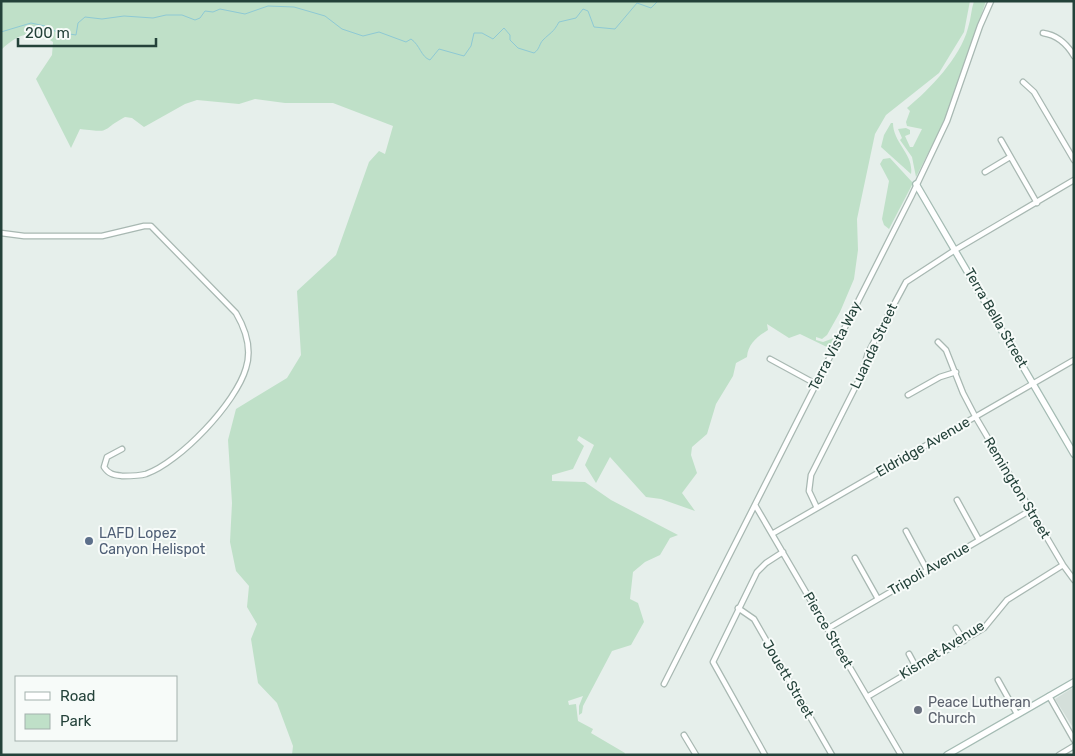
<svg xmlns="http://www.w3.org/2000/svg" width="1075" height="756" font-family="Rubik,sans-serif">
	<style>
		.built { fill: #d4dfda }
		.green { fill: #bfe0c8 }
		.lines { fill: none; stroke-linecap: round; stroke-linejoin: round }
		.stream { stroke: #8ec9d4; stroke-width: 1 }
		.street-casing { stroke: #a8b8b2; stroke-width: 7 }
		.secondary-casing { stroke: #a4bbb3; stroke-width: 8 }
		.street { stroke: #fff; stroke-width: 4.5 }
		.secondary { stroke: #fff; stroke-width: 5.5 }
		.service-dot { fill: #5c6f8a; stroke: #f7fbf9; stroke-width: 2 }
		.worship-dot { fill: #6b7280; stroke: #f7fbf9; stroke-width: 2 }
		.labels { text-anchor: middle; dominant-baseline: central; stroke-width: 4; stroke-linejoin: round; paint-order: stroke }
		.street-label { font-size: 14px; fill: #24423a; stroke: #f7fbf9 }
		.service-label { font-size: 14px; fill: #4e5e75; stroke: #f7fbf9; text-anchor: start }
		.worship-label { font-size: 14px; fill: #5b616d; stroke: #f7fbf9; text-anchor: start }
	</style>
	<rect width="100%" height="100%" fill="#e6efeb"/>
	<path class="built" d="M1074 687V729L1055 699Z"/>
	<path class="green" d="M1 1H970L964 32 939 73 886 115 875 134 857 219 858 250 854 279 840 312 827 335 822 339 816 337V340L823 342 834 338 829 348 800 334 789 338 767 324 768 330C757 337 748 344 747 357L736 363 733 376 716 404 707 434 692 447 691 455 697 473 682 493 695 511 661 499 646 497 610 457 596 483 585 465 594 445 579 436 577 440 584 446 573 469 552 475V481L585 482 611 500 678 535 670 538 660 555 645 562 633 572 630 599 638 603 644 622 631 645 612 651 583 706 582 713 579 715V706L583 696 568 701 569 705 576 704 578 721 593 729 591 733 625 753 624 755H292L293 746 277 703 258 683 251 639 257 624 247 607 249 586 236 571 230 542 232 503 228 440 236 409 287 378 301 355 297 291 336 255 369 162 379 151 385 154 393 126 333 103H285L255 99 239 104 197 100 185 104 144 127 132 118 125 117C99 131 113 133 80 129L71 148 36 79 52 55 53 42C32 29 19 33 1 50Z
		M974 1H986L946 118 916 177 912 157 900 140 902 138 898 129 906 128 910 130V134L905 136 910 147H913L922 129 907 126 906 122 910 111 907 108C930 89 960 58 968 28 971 19 971 10 974 1Z
		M893 123C893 143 914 154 911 174L881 147 884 135 891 123Z
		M890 158 913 183 889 229 884 225 882 219 889 181 880 164 883 159Z"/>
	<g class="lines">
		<path class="stream" d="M1 32 31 23 45 26 57 32 76 35 78 23 85 17 102 19 124 16 153 18 166 15H182L195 20 200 18 205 11 213 12 220 9 245 14 268 6 294 7 325 16 342 29 363 36 379 32 406 42 411 39C420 45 421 57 430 60L439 49 464 56 471 46 474 33H482L493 39 504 28 510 35V40L518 48 534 53C540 49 539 44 543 40 551 32 553 33 559 22L576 18 583 9 588 11 594 27 615 29 637 3 651 8 658 1"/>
		<g class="street-casing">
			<path id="street" d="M1043 33C1057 35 1067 44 1074 56
				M1023 82 1034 92 1074 160
				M1001 140 1037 203
				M985 172 1010 157
				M1 233 24 236H102L144 226H151L236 313C246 330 252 349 246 368 236 403 180 462 146 474 139 476 131 476 123 476 115 475 109 475 104 467L107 457 122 449
				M938 342 946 350 963 393 975 416 1063 565 1074 580
				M770 359 816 384
				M908 395 940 377 956 372
				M957 500 979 540
				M755 505 901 755
				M817 508 809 491 811 475 861 376 868 353 906 282 955 250 1074 180
				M906 531 927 570
				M772 534 1074 360
				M855 558 878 599
				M738 608 754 619 832 755
				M956 628 964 641
				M827 629 1031 510
				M909 654 916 667
				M998 680 1017 714
				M664 684 911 197 947 121 980 26 991 1
				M1049 696 1074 740
				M867 697 984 628 1007 600 1063 565
				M684 735 696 755
				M765 755 713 662 757 572 766 563 783 552
				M1059 755 1074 746"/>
		</g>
		<g class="secondary-casing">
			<path id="secondary" d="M916 184 1074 454
				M947 755 1074 682"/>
		</g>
		<use href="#street" class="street"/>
		<use href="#secondary" class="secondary"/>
	</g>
	<circle class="service-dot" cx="89" cy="541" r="5"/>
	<circle class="worship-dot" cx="918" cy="710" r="5"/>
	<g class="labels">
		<g class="street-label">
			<text transform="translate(996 318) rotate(60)">Terra Bella Street</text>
			<text transform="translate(835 346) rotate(-63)">Terra Vista Way</text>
			<text transform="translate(874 346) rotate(-65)">Luanda Street</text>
			<text transform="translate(923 447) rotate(-30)">Eldridge Avenue</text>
			<text transform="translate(1017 488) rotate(59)">Remington Street</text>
			<text transform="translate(929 569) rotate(-30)">Tripoli Avenue</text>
			<text transform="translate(828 630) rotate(60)">Pierce Street</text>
			<text transform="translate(942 650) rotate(-32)">Kismet Avenue</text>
			<text transform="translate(788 679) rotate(60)">Jouett Street</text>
		</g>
		<g class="service-label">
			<text x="99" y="533">LAFD Lopez<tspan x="99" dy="16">Canyon Helispot</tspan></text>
		</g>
		<g class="worship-label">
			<text x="928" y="702">Peace Lutheran<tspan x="928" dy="16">Church</tspan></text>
		</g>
	</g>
	<rect width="1075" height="756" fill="none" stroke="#24423a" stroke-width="5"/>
	<rect x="15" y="676" width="162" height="65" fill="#f7fbf9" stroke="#a3b1ad"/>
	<rect x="25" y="692" width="25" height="8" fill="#ffffff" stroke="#a3b1ad"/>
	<text x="60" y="701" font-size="15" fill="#24423a">Road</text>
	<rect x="25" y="714" width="25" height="15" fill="#bfe0c8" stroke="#a3b1ad"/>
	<text x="60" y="726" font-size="15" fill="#24423a">Park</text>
	<path d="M18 38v8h138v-8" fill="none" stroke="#24423a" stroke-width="2.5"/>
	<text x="25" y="38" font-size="15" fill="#24423a" stroke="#f7fbf9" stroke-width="4" paint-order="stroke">200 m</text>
</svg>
